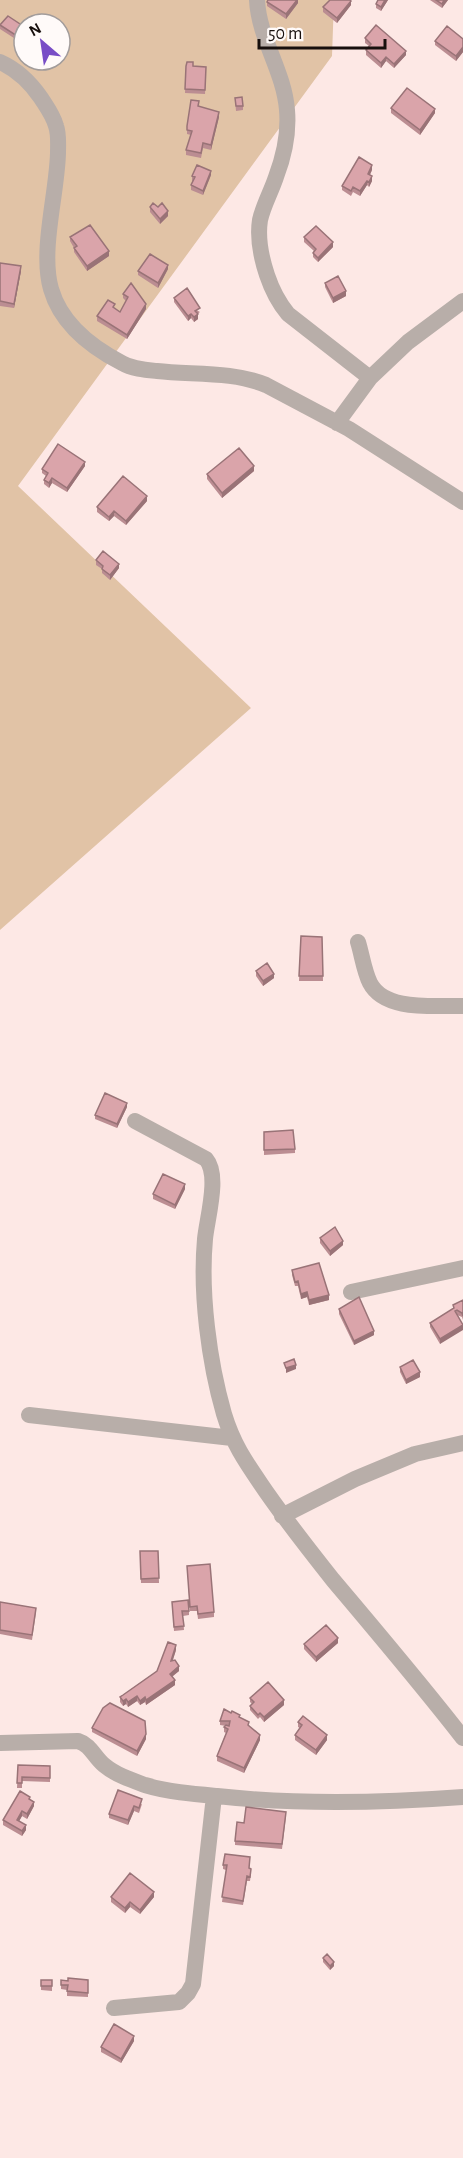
<svg xmlns="http://www.w3.org/2000/svg" width="463" height="2158" font-family="'Alegreya Sans',sans-serif">
	<style>
		.green { fill: #e1c3a6; fill-rule: evenodd }
		.lines { fill: none; stroke-linecap: round; stroke-linejoin: round }
		.minor { stroke: #b8aea9; stroke-width: 16 }
		.wall { fill: #bb8d92 }
		.shaded-wall { fill: #997377 }
		.building { fill: #daa4aa; stroke: #997377; stroke-width: 1.5 }
	</style>
	<rect width="100%" height="100%" fill="#fde8e5"/>
	<path class="green" d="M0 0H334L332 56 18 486 251 708 0 930ZM24 24H60V60H24Z"/>
	<g class="lines">
		<path class="minor" d="M257 0C259 39 284 71 287 110 289 133 284 156 276 177 271 192 263 206 260 220 257 239 261 257 267 275 272 290 278 302 288 314L370 378 408 342 463 301
			M0 62C18 70 30 82 41 98 46 106 53 115 56 126 59 134 58 144 58 153 57 194 40 251 51 289 61 324 91 347 122 363 132 369 146 370 157 371 193 375 232 371 266 385L349 429 463 502
			M337 423 370 378
			M358 942C362 955 364 971 370 983 385 1012 435 1005 463 1006
			M135 1121 206 1159C220 1175 207 1218 205 1239 200 1293 209 1362 224 1414 234 1447 248 1465 267 1493 288 1523 310 1551 333 1580 377 1632 421 1684 463 1738
			M351 1292 463 1268
			M29 1415 232 1438
			M282 1516 355 1479 415 1454 463 1443
			M0 1743 78 1741C91 1745 94 1757 104 1765 116 1775 131 1780 145 1785 168 1792 193 1794 217 1796 298 1805 382 1803 463 1797
			M114 2008 179 2002 188 1993 193 1984 214 1796"/>
	</g>
	<path class="wall" d="M298 0V3L286 19 267 6V2Z
		M378 0H388L381 11 376 8V4Z
		M430 0H448L442 8Z
		M351 5 337 23 323 12V7Z
		M0 24 23 31 17 40 0 29Z
		M365 38 406 55 394 68 386 61 381 68 366 55V50L369 46 365 43Z
		M463 39V52L456 61 435 45V41Z
		M186 66 206 67 205 94 185 93Z
		M235 98 243 106V110L236 111Z
		M199 106 219 117 211 150 203 148 201 158 186 155V150L191 135 187 134V126Z
		M391 108 435 113 420 135 391 113Z
		M372 170 370 175 372 181 369 187 367 185 360 196 353 192 351 196 342 190V186Z
		M211 175 203 195 191 190V185L193 181H192V176Z
		M150 207H158L168 216 160 224 150 212Z
		M70 237 109 256 87 271 74 252V248L70 241Z
		M304 237 333 247 318 262 313 257V253L314 251 304 242Z
		M0 263 21 271 14 308 0 306Z
		M168 269 158 288 138 275V271Z
		M325 283 346 296 333 303 325 287Z
		M123 294 146 309 127 339 97 321V316L115 308 120 312 126 301 123 298Z
		M174 298 200 312 197 314 198 319 194 322 191 318 188 321 174 302Z
		M85 466 67 492 52 483 49 488 44 484V480L46 476 42 473V469Z
		M254 471 222 498 207 479V474Z
		M147 501 126 525 114 516 109 521 97 512V507Z
		M96 560 119 568 110 580 102 573V569L96 565Z
		M301 936 322 937 323 981H299Z
		M256 971 274 978 263 986 256 976Z
		M127 1107 117 1128 95 1119V1115Z
		M264 1132 295 1149V1153L264 1155Z
		M185 1189 175 1209 153 1199V1194Z
		M320 1238 343 1245 330 1256 320 1243Z
		M292 1270 329 1300 309 1305 307 1297 301 1299 298 1286H295L292 1275Z
		M463 1300V1320L462 1317 457 1315 440 1344 430 1327V1323L453 1309V1305Z
		M339 1309 374 1335 354 1345 339 1314Z
		M400 1367 420 1377 406 1384 400 1372Z
		M140 1551H158L159 1583H141Z
		M187 1566 214 1612V1617L198 1619 197 1611H190Z
		M0 1602 36 1612 32 1640 0 1634Z
		M172 1602 189 1611V1615L183 1616 184 1630 174 1631Z
		M338 1643 316 1662 304 1649V1644Z
		M176 1650 173 1660 179 1671 172 1677 175 1685 146 1705 145 1702 140 1705 137 1701 128 1707 126 1704 123 1706 120 1702V1697L157 1671Z
		M250 1698 284 1705 264 1722 260 1717 258 1719 250 1710V1706L252 1704 250 1702Z
		M240 1717 249 1726 260 1740 244 1773 217 1761V1756L226 1733 224 1732V1727L226 1726 220 1725V1721Z
		M298 1722 327 1740 316 1755 295 1740V1735L300 1728 298 1727Z
		M92 1728 146 1739 137 1756 92 1732Z
		M18 1765 50 1766V1782L22 1781V1788H17Z
		M30 1800 34 1806 27 1819 22 1816 19 1821 26 1830 22 1836 3 1825V1820Z
		M142 1804 139 1813 134 1811 128 1825 109 1818V1814Z
		M286 1816 282 1849 235 1845V1841L244 1823Z
		M250 1861 249 1868 251 1873 250 1881H247L243 1905 222 1902 226 1870 223 1869V1865Z
		M111 1897H154L140 1914 130 1907 125 1913 111 1902Z
		M323 1958 334 1966 330 1970 323 1962Z
		M41 1980H52V1991L41 1990Z
		M61 1980H88V1997L67 1996V1990L61 1989Z
		M134 2041 121 2063 101 2052V2047Z"/>
	<path class="shaded-wall" d="M297 0H298V3L286 19V14Z
		M385 0H388L381 11V7Z
		M444 0H448L442 8V4Z
		M351 1V5L337 23V18Z
		M23 26V31L17 40V36Z
		M463 47V52L456 61V56Z
		M406 51V55L394 68V64Z
		M386 57V61L381 68V63Z
		M435 109V113L420 135V130Z
		M219 112V117L211 150V145Z
		M372 165V170L368 178V174Z
		M211 171V175L203 195V191Z
		M372 176V181L369 187V182Z
		M367 181V185L360 196V191Z
		M168 211V216L160 224V219Z
		M333 242V247L318 262V258Z
		M109 251V256L87 271V266Z
		M168 265V269L158 288V283Z
		M21 266V271L14 308V304Z
		M346 291V296L333 303V298Z
		M146 304V309L127 339V335Z
		M191 314V318L188 321V316Z
		M198 314V319L194 322V317Z
		M85 462V466L67 492V488Z
		M254 466V471L222 498V493Z
		M52 478V483L49 488V483Z
		M147 496V501L126 525V521Z
		M114 511V516L109 521V517Z
		M119 564V568L110 580V575Z
		M274 974V978L263 986V981Z
		M127 1103V1107L117 1128V1124Z
		M185 1184V1189L175 1209V1205Z
		M343 1241V1245L330 1256V1251Z
		M307 1292V1297L301 1299V1294Z
		M329 1295V1300L309 1305V1300Z
		M463 1325V1330L440 1344V1339Z
		M374 1331V1335L354 1345V1341Z
		M296 1365V1369L286 1373V1368Z
		M420 1372V1377L406 1384V1380Z
		M338 1638V1643L316 1662V1657Z
		M176 1645V1650L171 1665V1661Z
		M179 1666V1671L170 1678V1674Z
		M175 1680V1685L146 1705V1700Z
		M137 1696V1701L128 1707V1702Z
		M145 1697V1702L140 1705V1701Z
		M126 1699V1704L123 1706V1701Z
		M284 1700V1705L264 1722V1717Z
		M146 1734V1739L137 1756V1751Z
		M260 1735V1740L244 1773V1768Z
		M327 1735V1740L316 1755V1750Z
		M34 1802V1806L27 1819V1814Z
		M134 1806V1811L128 1825V1820Z
		M22 1811V1816L17 1825V1820Z
		M26 1825V1830L22 1836V1831Z
		M154 1892V1897L140 1914V1910Z
		M130 1902V1907L125 1913V1908Z
		M334 1962V1966L330 1970V1966Z
		M134 2036V2041L121 2063V2059Z"/>
	<path class="building" d="M268 0H297L286 14 267 2Z
		M330 0H350L351 1 337 18 323 7Z
		M378 0H385L381 7 376 4Z
		M436 0H444L442 4Z
		M8 16 23 26 17 36 0 25Z
		M376 25 406 51 394 64 386 57 381 63 366 50 371 44 365 38Z
		M447 26 463 39V47L456 56 435 41Z
		M187 62H193V66L206 67 205 90 185 89 186 66Z
		M407 88 435 109 420 130 391 108Z
		M242 97 243 106H236L235 98Z
		M191 100 199 101 198 106 219 112 211 145 203 143 201 153 186 150 192 131 187 130V126Z
		M359 157 372 165 368 174 372 176 369 182 367 181 360 191 353 187 351 191 342 186Z
		M197 165 211 171 203 191 191 185 195 177 192 176Z
		M153 203 158 207 162 203 168 211 160 219 150 207Z
		M90 225 109 251 87 266 74 248 77 246 70 237Z
		M316 226 333 242 318 258 313 253 316 249 304 237Z
		M150 254 168 265 158 283 138 271Z
		M0 263 21 266 14 304 0 301Z
		M338 276 346 291 333 298 325 283Z
		M131 283 146 304 127 335 97 316 108 300 115 304 113 307 120 312 128 297 123 294Z
		M187 288 200 308 195 311 198 314 194 317 191 314 188 316 174 298Z
		M58 444 85 462 67 488 52 478 49 483 44 480 48 473 42 469Z
		M239 448 254 466 222 493 207 474Z
		M123 476 147 496 126 521 114 511 109 517 97 507Z
		M103 551 119 564 110 575 102 569 103 566 96 560Z
		M301 936 322 937 323 976H299Z
		M267 963 274 974 263 981 256 971Z
		M105 1093 127 1103 117 1124 95 1115Z
		M293 1130 295 1149 264 1150V1132Z
		M163 1174 185 1184 175 1205 153 1194Z
		M335 1227 343 1241 330 1251 320 1238Z
		M319 1263 329 1295 309 1300 307 1292 301 1294 298 1281 295 1282 292 1270Z
		M359 1297 374 1331 354 1341 339 1309Z
		M463 1300V1316L462 1313 457 1310 455 1311 463 1325 440 1339 430 1323 454 1308 453 1305Z
		M294 1359 296 1365 286 1368 284 1363Z
		M413 1360 420 1372 406 1380 400 1367Z
		M140 1551H158L159 1578 141 1579Z
		M210 1564 214 1612 198 1614 197 1606 190 1607 187 1566Z
		M188 1600 189 1611H182L184 1626 174 1627 172 1602Z
		M0 1602 36 1608 32 1635 0 1630Z
		M326 1625 338 1638 316 1657 304 1644Z
		M168 1642 176 1645 171 1661 175 1660 179 1666 170 1674 175 1680 146 1700 145 1697 140 1701 137 1696 128 1702 126 1699 123 1701 120 1697 123 1695 157 1671Z
		M268 1682 284 1700 264 1717 260 1713 258 1715 250 1706 254 1702 250 1698Z
		M110 1703 145 1721 146 1734 137 1751 92 1728 103 1708Z
		M224 1709 231 1713 232 1711 240 1715 239 1717 249 1722 248 1725 260 1735 244 1768 217 1756 228 1729 224 1727 226 1725 229 1726 230 1721H220Z
		M303 1716 327 1735 316 1750 295 1735 302 1725 298 1722Z
		M18 1765 50 1766V1778L22 1777V1783H17Z
		M118 1790 142 1799 139 1808 134 1806 128 1820 109 1814Z
		M20 1791 30 1797 29 1799 34 1802 27 1814 22 1811 17 1820 26 1825 22 1831 3 1820Z
		M246 1807 286 1812 282 1844 235 1841 237 1822 244 1823Z
		M225 1854 250 1857 249 1868 251 1869 250 1877 247 1876 243 1901 222 1897 227 1865H223Z
		M130 1873 154 1892 140 1910 130 1902 125 1908 111 1897Z
		M327 1954 334 1962 330 1966 323 1958Z
		M68 1978 88 1980V1993L67 1991 68 1985H61V1980L68 1981Z
		M41 1980H52V1986H41Z
		M114 2024 134 2036 121 2059 101 2047Z"/>
	<g transform="translate(42 42) rotate(331)"><circle r="28" fill="#fffaf9" stroke="#a29c9b" stroke-width="1.5"/>
	<path d="M0-4.5L10 22L0 15L-10 22Z" fill="#784dc6"/>
	<text y="-9" font-size="16" font-weight="bold" text-anchor="middle" fill="#170f0d">N</text>
	</g>
	<path d="M259 39v9h126v-9" fill="none" stroke="#170f0d" stroke-width="3"/>
	<text x="268" y="39" font-size="18" fill="#170f0d" stroke="#fffaf9" stroke-width="4.5" paint-order="stroke">50 m</text>
</svg>
